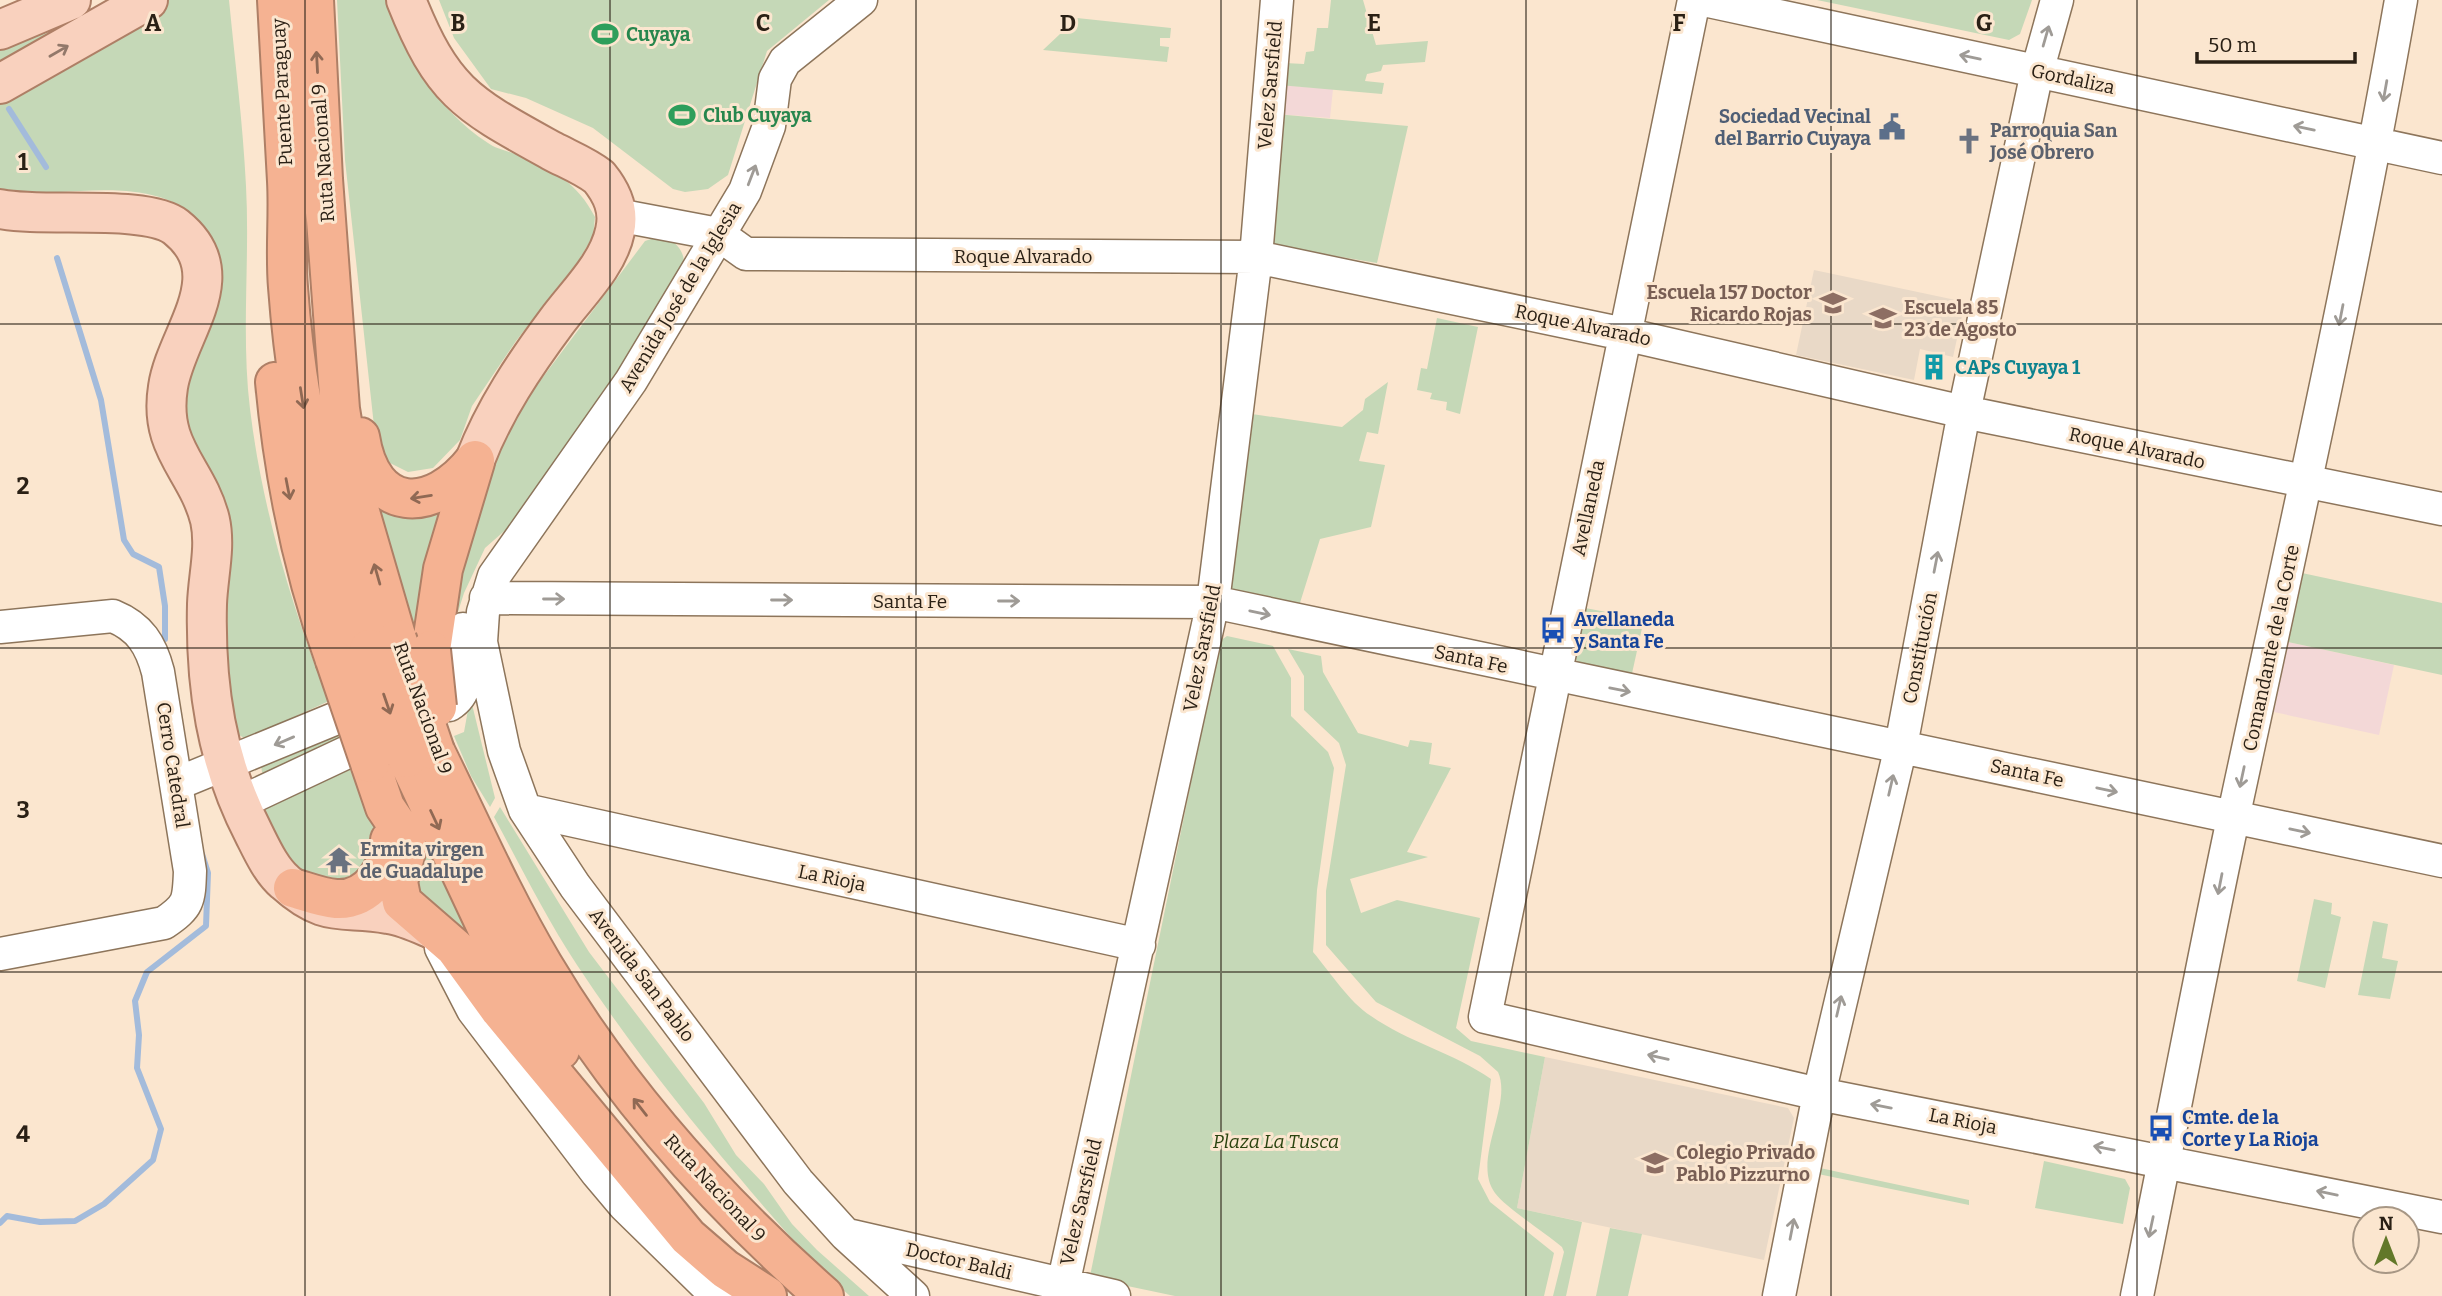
<svg xmlns="http://www.w3.org/2000/svg" width="2442" height="1296" font-family="Bitter,serif">
	<style>
		.industrial { fill: #f3d8d7 }
		.education { fill: #e9d9c7 }
		.green { fill: #c5d8b7 }
		.lines { fill: none; stroke-linecap: round; stroke-linejoin: round }
		.stream { stroke: #a3bbdb; stroke-width: 6 }
		.minor-casing { stroke: #8d755b; stroke-width: 35 }
		.major-casing { stroke: #ae7f66; stroke-width: 42 }
		.highway-casing { stroke: #ae7f66; stroke-width: 42 }
		.minor { stroke: #fff; stroke-width: 32 }
		.major { stroke: #f9d1be; stroke-width: 38 }
		.highway { stroke: #f5b292; stroke-width: 38 }
		.highway-bridge-casing { stroke: #ae7f66; stroke-width: 42; stroke-linecap: butt }
		.highway-bridge { stroke: #f5b292; stroke-width: 38 }
		.oneway { stroke: #9f9b96 }
		.oneway2 { stroke: #92786a }
		.oneway3 { stroke: #906954 }
		.grid { fill: none; stroke: #2a2015; stroke-width: 2; stroke-opacity: 0.55 }
		.labels { text-anchor: middle; dominant-baseline: central; stroke-width: 6; stroke-linejoin: round; paint-order: stroke }
		.leisure-label { font-size: 19px; font-weight: bold; fill: #27864d; stroke: #fbe6cf; text-anchor: start }
		.street-label { font-size: 19px; fill: #2a2015; stroke: #fbe6cf }
		.service-label { font-size: 19px; font-weight: bold; fill: #4e5e75; stroke: #fbe6cf; text-anchor: end }
		.worship-label { font-size: 19px; font-weight: bold; fill: #5b616d; stroke: #fbe6cf; text-anchor: start }
		.education-label { font-size: 19px; font-weight: bold; fill: #785e54; stroke: #fbe6cf; text-anchor: start }
		.culture-label { font-size: 19px; font-weight: bold; fill: #0d838f; stroke: #fbe6cf; text-anchor: start }
		.transit-label { font-size: 19px; font-weight: bold; fill: #164399; stroke: #fbe6cf; text-anchor: start }
		.park-label { font-size: 19px; font-style: italic; fill: #2a430f; stroke: #fbe6cf }
		.grid-label { font-size: 23px; text-anchor: middle; font-weight: bold; fill: #2a2015; stroke: #fbe6cf; stroke-width: 6; stroke-linejoin: round; paint-order: stroke }
	</style>
	<rect width="100%" height="100%" fill="#fbe6cf"/>
	<path class="industrial" d="M1279 85 1333 89 1330 118 1276 114Z
		M2288 642 2394 665 2379 735 2274 712Z"/>
	<path class="education" d="M1814 270 1965 302 1953 357 1920 349 1914 380 1796 355Z
		M1545 1057 1788 1108 1794 1118 1764 1260 1517 1208Z"/>
	<path class="green" d="M168 0H229C235 62 243 124 246 186 250 260 241 335 250 409 262 508 292 609 329 701L246 739 230 730 177 421 215 249C184 163 69 198 0 194V104Z
		M337 0H387C407 57 436 109 488 143 496 149 508 151 518 155 553 170 577 182 595 217L593 236 579 260 516 341 472 406 460 440 433 468 408 472 390 463 381 452 375 435 345 160Z
		M439 0H829L767 51 728 175 708 189 685 192 673 189 593 128 526 98 491 89 454 38Z
		M1331 0H1363L1376 45 1428 41 1425 62 1383 65 1381 71 1367 74 1365 81 1384 83 1382 94 1279 85 1285 63 1304 64 1306 52 1314 51 1317 28H1328Z
		M1817 0H2032L2020 34 2009 40Z
		M84 16 0 71V50Z
		M1077 18 1171 28 1170 38H1160V46L1169 47 1167 62 1043 50Z
		M1276 114 1408 126 1377 263 1276 246 1264 236Z
		M654 238 671 240C688 253 685 265 680 284L511 525 485 548 464 593 445 653 450 607 499 446 525 401 645 241Z
		M1437 318 1478 327 1460 414 1446 410 1447 402 1430 399 1432 393 1417 390 1421 368 1427 369Z
		M1388 382 1378 434 1367 432 1359 461 1385 465 1371 527 1320 539 1299 606 1233 594 1227 580 1252 414 1342 427 1363 410 1365 399Z
		M374 510 409 514 438 512 415 648Z
		M2302 573 2442 603V675L2288 642Z
		M1585 608 1644 619 1631 678 1581 666 1575 658Z
		M1227 636 1273 646 1291 678V716L1328 752 1334 768 1317 890 1313 952C1330 972 1349 1002 1371 1016 1408 1042 1454 1053 1491 1079L1478 1179 1490 1202 1554 1253 1544 1296H1175L1094 1279 1090 1276 1220 641Z
		M1288 649 1321 656 1323 672 1358 733 1408 747 1410 740 1432 743 1429 764 1451 768 1407 852 1428 857 1350 879 1361 913 1397 900 1480 918 1456 1028 1471 1041 1545 1057 1517 1208 1582 1222 1566 1296H1553L1564 1252 1562 1247C1545 1232 1507 1209 1495 1193 1471 1160 1513 1105 1498 1072L1480 1056 1376 1002 1326 945V891L1346 765 1339 743 1304 710V676Z
		M469 692 495 798 490 807 471 776 454 736 464 732 468 710 466 693Z
		M338 728 344 743 265 775 262 772 261 766Z
		M352 760 382 839 380 866 333 890 280 857 262 805Z
		M500 807 589 952 704 1103 736 1155 764 1184 792 1224 817 1250 869 1296H850C809 1260 773 1218 738 1176 681 1109 626 1039 577 965 546 918 521 867 494 817Z
		M410 823 492 966 415 898Z
		M2314 899 2332 903 2331 914 2341 917 2325 988 2297 981Z
		M2373 921 2388 924 2382 958 2398 961 2390 999 2358 995Z
		M2044 1161 2125 1179 2130 1188 2123 1224 2035 1208Z
		M1820 1168 1969 1200V1205L1818 1174Z
		M1610 1228 1642 1234 1628 1296H1596Z"/>
	<g class="lines">
		<path class="stream" d="M9 109 46 167
			M57 258 101 400 124 540 133 554 159 567 165 606V639
			M0 1223 7 1216 40 1222 75 1221 104 1204 153 1160 161 1129 137 1068 139 1035 135 1001 147 972 206 926 208 873 202 854"/>
		<g class="minor-casing">
			<path id="minor" d="M861 0 785 61 775 79 769 126 745 191 631 381 494 576 483 612 481 642 504 751 525 810 575 886 798 1182 846 1235 913 1296
				M1694 0 1485 1017 1819 1094 2442 1217
				M1704 0 2442 158
				M617 215 718 234 746 254 1256 257 1624 334 1964 412 2442 509
				M486 598 1213 602 2442 861
				M0 627 113 616C140 627 151 645 158 672L190 871C189 901 189 906 164 923L0 954
				M449 705C477 688 459 656 463 629
				M176 784 344 715
				M239 803 356 748
				M525 810 1139 945
				M441 948 473 1010 597 1173 624 1205 717 1296
				M848 1235 1114 1296
				M1063 1285 1213 602 1256 257 1277 0
				M1779 1296 1819 1094 1901 746 1964 412 2037 72 2057 0
				M2137 1296C2170 1135 2200 974 2234 814 2292 543 2353 273 2401 0"/>
		</g>
		<g class="major-casing">
			<path id="major" d="M406 0C443 93 467 104 552 151 567 159 585 166 599 177 612 193 620 210 615 231 608 265 577 294 557 321 525 364 494 410 475 460
				M0 30 71 0
				M0 84 148 0
				M0 209C44 218 146 204 176 227 236 275 176 333 168 387 158 449 197 468 210 520 216 547 208 576 207 604 205 685 216 761 254 834 262 850 271 870 285 882 326 919 341 906 388 914 403 916 418 923 432 929"/>
		</g>
		<g class="highway-casing">
			<path id="highway" d="M277 0C280 60 284 120 287 181 289 216 285 252 288 287 297 410 325 534 369 649
				M314 0 323 179 340 409 353 488 397 639
				M275 382C284 478 302 569 335 660
				M360 437C372 514 432 515 475 460
				M431 650 443 569 475 462
				M435 751C470 822 502 896 543 965 618 1091 714 1199 824 1296
				M407 758 493 941 560 1050
				M370 763 385 807 404 835 407 848 398 882 402 902 455 948 500 1010 688 1237 725 1269 767 1296
				M293 888C307 892 322 898 336 899 369 901 389 869 390 840"/>
		</g>
		<use href="#minor" class="minor"/>
		<use href="#major" class="major"/>
		<use href="#highway" class="highway"/>
		<g class="highway-bridge-casing">
			<path id="highway-bridge" d="M397 639 435 751
				M369 649 407 758
				M431 650 437 707
				M335 660 370 763"/>
		</g>
		<use href="#highway-bridge" class="highway-bridge"/>
	</g>
	<defs><path id="oneway-shaft" d="M-6 0H5M1.5-3L5.5 0L1.5 3" fill="none" stroke-width="1.6" stroke-linecap="round" stroke-linejoin="round" transform="scale(1.75)"/></defs>
	<g class="oneway">
		<use href="#oneway-shaft" transform="translate(2046 36) rotate(-74)"/>
		<use href="#oneway-shaft" transform="translate(1970 57) rotate(-168)"/>
		<use href="#oneway-shaft" transform="translate(2385 91) rotate(100)"/>
		<use href="#oneway-shaft" transform="translate(2304 128) rotate(-168)"/>
		<use href="#oneway-shaft" transform="translate(752 175) rotate(-69)"/>
		<use href="#oneway-shaft" transform="translate(2341 315) rotate(101)"/>
		<use href="#oneway-shaft" transform="translate(1936 562) rotate(-79)"/>
		<use href="#oneway-shaft" transform="translate(554 599)"/>
		<use href="#oneway-shaft" transform="translate(782 600)"/>
		<use href="#oneway-shaft" transform="translate(1009 601)"/>
		<use href="#oneway-shaft" transform="translate(1260 613) rotate(12)"/>
		<use href="#oneway-shaft" transform="translate(1620 690) rotate(11)"/>
		<use href="#oneway-shaft" transform="translate(284 741) rotate(157)"/>
		<use href="#oneway-shaft" transform="translate(2242 777) rotate(102)"/>
		<use href="#oneway-shaft" transform="translate(1891 785) rotate(-77)"/>
		<use href="#oneway-shaft" transform="translate(2107 790) rotate(12)"/>
		<use href="#oneway-shaft" transform="translate(2300 831) rotate(12)"/>
		<use href="#oneway-shaft" transform="translate(2220 884) rotate(101)"/>
		<use href="#oneway-shaft" transform="translate(1839 1006) rotate(-77)"/>
		<use href="#oneway-shaft" transform="translate(1658 1057) rotate(-167)"/>
		<use href="#oneway-shaft" transform="translate(1881 1106) rotate(-169)"/>
		<use href="#oneway-shaft" transform="translate(2104 1148) rotate(-169)"/>
		<use href="#oneway-shaft" transform="translate(2327 1193) rotate(-168)"/>
		<use href="#oneway-shaft" transform="translate(2151 1227) rotate(102)"/>
		<use href="#oneway-shaft" transform="translate(1792 1229) rotate(-79)"/>
	</g>
	<use class="oneway2" href="#oneway-shaft" transform="translate(59 51) rotate(-30)"/>
	<g class="oneway3">
		<use href="#oneway-shaft" transform="translate(317 62) rotate(-93)"/>
		<use href="#oneway-shaft" transform="translate(302 398) rotate(81)"/>
		<use href="#oneway-shaft" transform="translate(288 489) rotate(79)"/>
		<use href="#oneway-shaft" transform="translate(421 497) rotate(171)"/>
		<use href="#oneway-shaft" transform="translate(377 574) rotate(-106)"/>
		<use href="#oneway-shaft" transform="translate(387 704) rotate(71)"/>
		<use href="#oneway-shaft" transform="translate(435 820) rotate(65)"/>
		<use href="#oneway-shaft" transform="translate(640 1107) rotate(-128)"/>
	</g>
	<path class="grid" d="M305 0V1296M610 0V1296M916 0V1296M1221 0V1296M1526 0V1296M1831 0V1296M2137 0V1296M0 324H2442M0 648H2442M0 972H2442"/>
	<defs>
		<g id="stadium-bare" transform="scale(2.1)"><path d="M0-5a6.5 5 0 1 0 0 10a6.5 5 0 1 0 0-10ZM-3.5-1.8h7v3.6h-7Z" fill="#2e9e5b" stroke="#fbe6cf" stroke-width="2.5" paint-order="stroke"/></g>
		<g id="civic-bare" transform="scale(2.1)"><path d="M-.6-6.5H3V-4.5H.6V-3L4-1V1h2V6H-6V1h2V-1L-.6-3ZM-1.2 2.5V6h2.4V2.5Z" fill="#5c6f8a" stroke="#fbe6cf" stroke-width="2.5" paint-order="stroke"/></g>
		<g id="church-bare" transform="scale(2.1)"><path d="M-1.2-6h2.4v3.5h3.3v2.4h-3.3V6h-2.4V-.1h-3.3v-2.4h3.3Z" fill="#6b7280" stroke="#fbe6cf" stroke-width="2.5" paint-order="stroke"/></g>
		<g id="school-bare" transform="scale(2.1)"><path d="M0-5L7-2L0 1L-7-2ZM-4 1L0 2.5L4 1V4Q0 6-4 4Z" fill="#8d6e63" stroke="#fbe6cf" stroke-width="2.5" paint-order="stroke"/></g>
		<g id="building-bare" transform="scale(2.1)"><path d="M-4-6H4V6H1V3H-1V6H-4ZM-2.5-4.3h1.7v1.8h-1.7ZM.8-4.3h1.7v1.8H.8ZM-2.5-1h1.7V.8h-1.7ZM.8-1h1.7V.8H.8Z" fill="#0f9aa8" stroke="#fbe6cf" stroke-width="2.5" paint-order="stroke"/></g>
		<g id="bus-bare" transform="scale(2.1)"><path d="M-5-6H5V4H4V6H2V4H-2V6H-4V4H-5ZM-3.5-4V0h7V-4ZM-3.5 1.2v1.5H-2V1.2ZM2 1.2v1.5H3.5V1.2Z" fill="#1a4fb4" stroke="#fbe6cf" stroke-width="2.5" paint-order="stroke"/></g>
		<g id="temple-bare" transform="scale(2.1)"><path d="M0-6L5-2H3V0L6.5 2.5H4V6H1.5V3h-3V6H-4V2.5H-6.5L-3 0V-2H-5Z" fill="#6b7280" stroke="#fbe6cf" stroke-width="2.5" paint-order="stroke"/></g>
	</defs>
	<g fill-rule="evenodd">
		<use href="#stadium-bare" x="605" y="34"/>
		<use href="#stadium-bare" x="682" y="115"/>
		<use href="#civic-bare" x="1892" y="127"/>
		<use href="#church-bare" x="1969" y="141"/>
		<use href="#school-bare" x="1833" y="303"/>
		<use href="#school-bare" x="1883" y="318"/>
		<use href="#building-bare" x="1934" y="367"/>
		<use href="#bus-bare" x="1553" y="630"/>
		<use href="#temple-bare" x="339" y="860"/>
		<use href="#bus-bare" x="2161" y="1128"/>
		<use href="#school-bare" x="1655" y="1163"/>
	</g>
	<g class="labels">
		<g class="leisure-label">
			<text x="626" y="34">Cuyaya</text>
			<text x="703" y="115">Club Cuyaya</text>
		</g>
		<g class="street-label">
			<text transform="translate(2073 79) rotate(12)">Gordaliza</text>
			<text transform="translate(1270 85) rotate(-85)">Velez Sarsfield</text>
			<text transform="translate(282 92) rotate(-93)">Puente Paraguay</text>
			<text transform="translate(323 153) rotate(-94)">Ruta Nacional 9</text>
			<text x="1023" y="256">Roque Alvarado</text>
			<text transform="translate(680 297) rotate(-59)">Avenida José de la Iglesia</text>
			<text transform="translate(1583 325) rotate(12)">Roque Alvarado</text>
			<text transform="translate(2137 448) rotate(12)">Roque Alvarado</text>
			<text transform="translate(1588 508) rotate(-78)">Avellaneda</text>
			<text x="910" y="601">Santa Fe</text>
			<text transform="translate(1202 648) rotate(-79)">Velez Sarsfield</text>
			<text transform="translate(1920 648) rotate(-79)">Constitución</text>
			<text transform="translate(2271 648) rotate(-78)">Comandante de la Corte</text>
			<text transform="translate(1471 659) rotate(12)">Santa Fe</text>
			<text transform="translate(423 708) rotate(70)">Ruta Nacional 9</text>
			<text transform="translate(173 765) rotate(81)">Cerro Catedral</text>
			<text transform="translate(2027 773) rotate(12)">Santa Fe</text>
			<text transform="translate(832 878) rotate(12)">La Rioja</text>
			<text transform="translate(642 975) rotate(53)">Avenida San Pablo</text>
			<text transform="translate(1963 1121) rotate(11)">La Rioja</text>
			<text transform="translate(715 1188) rotate(47)">Ruta Nacional 9</text>
			<text transform="translate(1081 1202) rotate(-77)">Velez Sarsfield</text>
			<text transform="translate(959 1261) rotate(13)">Doctor Baldi</text>
		</g>
		<g class="service-label">
			<text x="1871" y="116">Sociedad Vecinal<tspan x="1871" dy="22">del Barrio Cuyaya</tspan></text>
		</g>
		<g class="worship-label">
			<text x="1990" y="130">Parroquia San<tspan x="1990" dy="22">José Obrero</tspan></text>
			<text x="360" y="849">Ermita virgen<tspan x="360" dy="22">de Guadalupe</tspan></text>
		</g>
		<g class="education-label">
			<text x="1812" y="292" text-anchor="end">Escuela 157 Doctor<tspan x="1812" dy="22">Ricardo Rojas</tspan></text>
			<text x="1904" y="307">Escuela 85<tspan x="1904" dy="22">23 de Agosto</tspan></text>
			<text x="1676" y="1152">Colegio Privado<tspan x="1676" dy="22">Pablo Pizzurno</tspan></text>
		</g>
		<g class="culture-label">
			<text x="1955" y="367">CAPs Cuyaya 1</text>
		</g>
		<g class="transit-label">
			<text x="1574" y="619">Avellaneda<tspan x="1574" dy="22">y Santa Fe</tspan></text>
			<text x="2182" y="1117">Cmte. de la<tspan x="2182" dy="22">Corte y La Rioja</tspan></text>
		</g>
		<g class="park-label">
			<text x="1276" y="1141">Plaza La Tusca</text>
		</g>
	</g>
	<g class="grid-label">
		<text x="153" y="31">A</text>
		<text x="458" y="31">B</text>
		<text x="763" y="31">C</text>
		<text x="1068" y="31">D</text>
		<text x="1374" y="31">E</text>
		<text x="1679" y="31">F</text>
		<text x="1984" y="31">G</text>
		<text x="23" y="170">1</text>
		<text x="23" y="494">2</text>
		<text x="23" y="818">3</text>
		<text x="23" y="1142">4</text>
	</g>
	<g transform="translate(2386 1240)"><circle r="33" fill="#fbe6cf" stroke="#a79785" stroke-width="2"/>
	<path d="M0-5L12 26L0 18L-12 26Z" fill="#627829"/>
	<text y="-10" font-size="19" font-weight="bold" text-anchor="middle" fill="#2a2015">N</text>
	</g>
	<path d="M2197 52v10h158v-10" fill="none" stroke="#2a2015" stroke-width="3.5"/>
	<text x="2208" y="52" font-size="21" fill="#2a2015" stroke="#fbe6cf" stroke-width="5" paint-order="stroke">50 m</text>
</svg>
